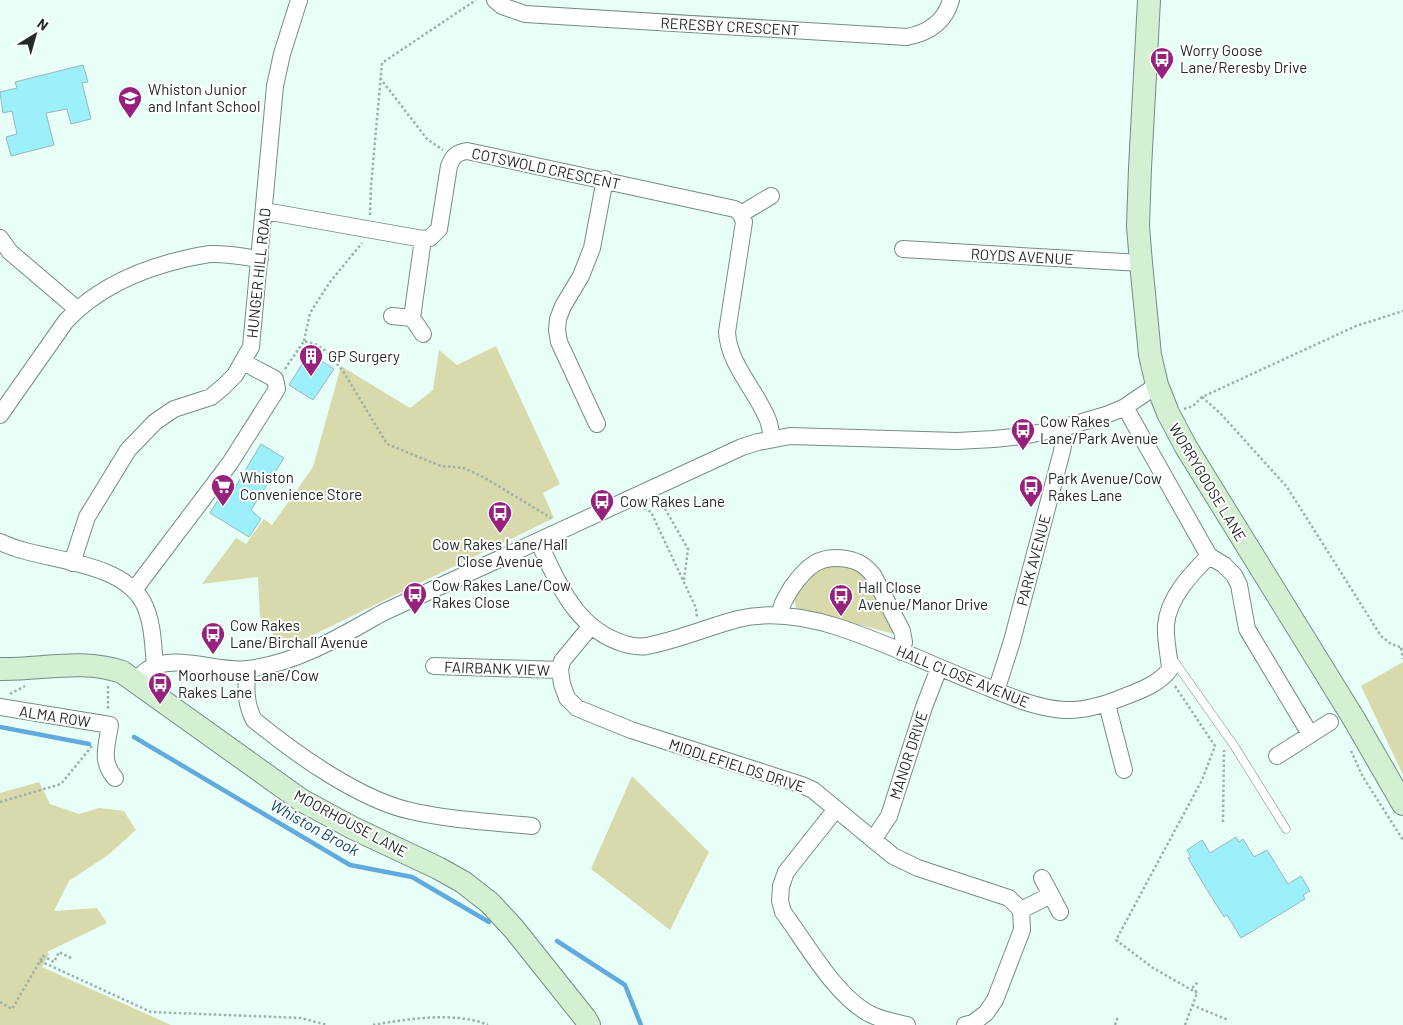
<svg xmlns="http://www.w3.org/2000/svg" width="1403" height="1025" font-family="Barlow,sans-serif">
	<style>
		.green { fill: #d8daab }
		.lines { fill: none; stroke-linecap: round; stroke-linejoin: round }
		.stream { stroke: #61aadd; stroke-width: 4.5 }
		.building { fill: #9bf0fc; stroke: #9bb6bb }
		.lane-casing { stroke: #738d85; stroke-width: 9 }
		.street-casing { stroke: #738d85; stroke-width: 18 }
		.secondary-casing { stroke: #738d85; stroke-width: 24 }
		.path { stroke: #9eb0aa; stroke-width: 2.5; stroke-dasharray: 2.5 2.5; stroke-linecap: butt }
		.lane { stroke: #fff; stroke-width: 8 }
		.street { stroke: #fff; stroke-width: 16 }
		.secondary { stroke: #d4f0d2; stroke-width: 22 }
		.labels { text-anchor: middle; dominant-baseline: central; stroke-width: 4; stroke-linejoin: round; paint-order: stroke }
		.street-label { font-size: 15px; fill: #212b28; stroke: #fff }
		.poi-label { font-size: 15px; fill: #212b28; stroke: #fff; text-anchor: start }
		.water-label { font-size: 16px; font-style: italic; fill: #114a6c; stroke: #fff }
	</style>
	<rect width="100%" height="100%" fill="#e8fff8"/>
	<path class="green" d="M496 346 560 484 543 493 554 518 284 649 260 617 258 577 202 584 236 538 246 544 264 519 272 525 313 467 341 366 410 408 433 390 439 350 457 365Z
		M823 564 857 567 868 577 898 635 796 608 794 599 805 580Z
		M1403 662V775L1361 686Z
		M632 776 709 852 670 930 591 869Z
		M39 782 50 804 79 814 99 808 124 811 136 830 108 855 69 881 54 911 97 908 107 923 47 952 49 954 42 967 171 1025H0V793Z"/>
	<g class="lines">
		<path class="stream" d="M0 727 89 744
			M134 737 350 865 412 877 489 922
			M557 941 625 985 641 1025"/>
	</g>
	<path class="building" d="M83 65 88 82 82 83 91 119 71 124 67 109 46 113 54 145 11 156 6 137 17 134 12 111 3 113 0 92 17 88 15 82Z
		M309 353 334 369 313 400 289 385Z
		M261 444 284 458 251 510 261 519 249 537 210 513 223 492 230 496Z
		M1236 837 1239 842 1243 839 1254 857 1267 850 1288 884 1301 876 1310 891 1303 895 1305 899 1241 938 1227 915 1224 917 1209 893 1188 858 1191 857 1187 850 1202 840 1210 853Z"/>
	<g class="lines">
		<g class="lane-casing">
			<path id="lane" d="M1172 658 1235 747 1286 829"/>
		</g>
		<g class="street-casing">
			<path id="street" d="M495 0 502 6 525 14 907 37C928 33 945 22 951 0
				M265 211 423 239 430 238 439 229 449 166C453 156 456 153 467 151L735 209 741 214 744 222 727 332C729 365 756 390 768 420 770 426 771 432 772 439
				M741 214 771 196
				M0 238 10 252 77 309
				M903 249 1141 263
				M392 316 412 318 423 334
				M412 318 423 239
				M1125 407 1209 556 1224 565 1234 575 1239 585 1247 629 1310 734
				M0 415 66 321C97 288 141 269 184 259 193 257 202 255 210 254 227 253 244 257 260 259
				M597 424 559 342 557 330 558 319 563 306 581 276 592 248 605 179
				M538 541C559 584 575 629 625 644 631 646 641 647 647 646 678 640 708 627 738 619 771 611 806 617 838 627 887 643 934 666 982 685 1009 696 1035 708 1064 710 1085 711 1107 704 1126 696 1142 690 1160 683 1170 669 1169 655 1165 639 1166 625 1168 598 1191 574 1209 556
				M0 542C7 545 14 548 22 550 58 561 123 565 143 602 153 621 153 645 155 666
				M72 563 87 517 128 450 155 422 174 409 211 397 223 387 235 375 251 347 275 86 282 54 299 0
				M134 590 230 463 277 389 275 379 243 362
				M780 615C781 604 786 597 792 587 807 566 820 554 847 559 859 561 866 566 873 575L902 631 904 642 902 652
				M591 626 562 661 560 670 562 684 567 698 577 708 631 730 802 785 813 790 893 856 918 868 1009 898 1021 910 1051 895
				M434 666 560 670
				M247 669C246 688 245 703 254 720 294 753 360 800 411 811 450 820 492 822 532 826
				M136 681C139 677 143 673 147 670 174 652 218 673 248 669 297 663 340 637 382 613L742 447 758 442 790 436 957 441 994 439 1023 436 1062 428 1106 415 1125 407 1157 385
				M996 691 1012 641 1062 451 1064 440 1062 428
				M1107 704 1124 770
				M0 707 110 725C107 746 100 761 115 778
				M1277 756 1330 722
				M836 809 786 872 781 886 780 901 783 912C806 943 836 997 870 1014 881 1020 895 1022 907 1025
				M873 840 889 816 924 707 939 668
				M1042 878 1060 912
				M965 1025 973 1023 986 1013 995 1000 1022 930 1021 910"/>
		</g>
		<g class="secondary-casing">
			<path id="secondary" d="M1149 0 1140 168 1138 226 1141 263 1150 355 1157 385 1168 413 1186 447 1354 719 1403 804
				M0 669C41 670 82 658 122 672L301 800 353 828 438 868 463 882 490 903 514 929 585 1018 589 1025"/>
		</g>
		<path class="path" d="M380 78 427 139 443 150
			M370 215 371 186 382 63 476 0
			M304 341 310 313 330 282 362 243
			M285 369 304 341 317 345 326 351 343 371 387 444 441 466 464 468 485 478 551 518
			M1202 397 1220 413 1287 487 1381 636 1391 644 1403 648
			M1184 409 1193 406 1202 397 1356 326 1403 311
			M660 500 688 549 684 580
			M644 508 651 512 696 608 697 618
			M1401 648 1403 659
			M108 686V710
			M1175 686 1215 746 1202 780 1116 940 1153 968 1197 993
			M10 694 25 686
			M1351 751 1363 777 1403 840
			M0 802 61 784 92 746
			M1223 822 1224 750
			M40 961 151 1012 301 1018 327 1025
			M0 1002 12 1009 43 956 54 962 59 952 73 959
			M1192 1005 1228 1020
			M373 1025C407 1019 456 1011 488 1025
			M1115 1025 1118 1016
			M1185 1025 1197 993 1193 987 1198 982"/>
		<use href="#lane" class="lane"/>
		<use href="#street" class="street"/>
		<use href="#secondary" class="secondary"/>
	</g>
	<defs>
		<g id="bus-pin" transform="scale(1.25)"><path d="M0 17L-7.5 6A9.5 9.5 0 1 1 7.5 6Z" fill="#97227e" stroke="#fff"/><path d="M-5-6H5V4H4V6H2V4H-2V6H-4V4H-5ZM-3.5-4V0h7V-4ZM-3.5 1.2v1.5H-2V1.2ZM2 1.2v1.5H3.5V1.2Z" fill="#fff"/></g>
		<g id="school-pin" transform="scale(1.25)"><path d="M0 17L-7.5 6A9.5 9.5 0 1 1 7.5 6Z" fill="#97227e" stroke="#fff"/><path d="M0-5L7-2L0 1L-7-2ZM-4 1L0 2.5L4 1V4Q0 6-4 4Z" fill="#fff"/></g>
		<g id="building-pin" transform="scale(1.25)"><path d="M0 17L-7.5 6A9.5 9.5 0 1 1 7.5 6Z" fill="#97227e" stroke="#fff"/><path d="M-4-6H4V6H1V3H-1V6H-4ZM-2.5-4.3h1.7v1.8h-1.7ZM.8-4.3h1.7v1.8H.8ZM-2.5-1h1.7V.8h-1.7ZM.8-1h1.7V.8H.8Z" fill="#fff"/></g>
		<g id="supermarket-pin" transform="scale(1.25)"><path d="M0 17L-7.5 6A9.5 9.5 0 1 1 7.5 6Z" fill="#97227e" stroke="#fff"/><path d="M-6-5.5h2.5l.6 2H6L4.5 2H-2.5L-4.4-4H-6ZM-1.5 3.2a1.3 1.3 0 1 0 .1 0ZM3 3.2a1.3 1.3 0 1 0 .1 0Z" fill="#fff"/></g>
	</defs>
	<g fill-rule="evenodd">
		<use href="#bus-pin" x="1162" y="59"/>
		<use href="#school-pin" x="130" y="98"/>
		<use href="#building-pin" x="311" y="356"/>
		<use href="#bus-pin" x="1023" y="430"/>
		<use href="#supermarket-pin" x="223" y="486"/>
		<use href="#bus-pin" x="1031" y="487"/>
		<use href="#bus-pin" x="602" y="501"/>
		<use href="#bus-pin" x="500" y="513"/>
		<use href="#bus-pin" x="415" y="594"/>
		<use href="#bus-pin" x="841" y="596"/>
		<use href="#bus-pin" x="213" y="634"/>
		<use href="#bus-pin" x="160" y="684"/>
	</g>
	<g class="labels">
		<g class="street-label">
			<text transform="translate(730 26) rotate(3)">RERESBY CRESCENT</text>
			<text transform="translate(546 168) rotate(12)">COTSWOLD CRESCENT</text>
			<text transform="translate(1022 256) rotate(3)">ROYDS AVENUE</text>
			<text transform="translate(258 273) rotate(-84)">HUNGER HILL ROAD</text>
			<text transform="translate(1208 482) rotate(59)">WORRYGOOSE LANE</text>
			<text transform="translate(1033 560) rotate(-75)">PARK AVENUE</text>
			<text transform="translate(497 668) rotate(2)">FAIRBANK VIEW</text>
			<text transform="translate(963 676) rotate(22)">HALL CLOSE AVENUE</text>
			<text transform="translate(55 716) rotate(9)">ALMA ROW</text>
			<text transform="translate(908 755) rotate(-72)">MANOR DRIVE</text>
			<text transform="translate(737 765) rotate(18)">MIDDLEFIELDS DRIVE</text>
			<text transform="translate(351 823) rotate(28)">MOORHOUSE LANE</text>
		</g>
		<g class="poi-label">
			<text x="1180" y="50">Worry Goose<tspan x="1180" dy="17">Lane/Reresby Drive</tspan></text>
			<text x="148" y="89">Whiston Junior<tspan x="148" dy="17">and Infant School</tspan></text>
			<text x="328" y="356">GP Surgery</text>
			<text x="1040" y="421">Cow Rakes<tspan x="1040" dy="17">Lane/Park Avenue</tspan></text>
			<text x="240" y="477">Whiston<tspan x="240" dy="17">Convenience Store</tspan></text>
			<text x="1048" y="478">Park Avenue/Cow<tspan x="1048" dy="17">Rakes Lane</tspan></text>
			<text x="620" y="501">Cow Rakes Lane</text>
			<text x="500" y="544" text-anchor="middle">Cow Rakes Lane/Hall<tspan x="500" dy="17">Close Avenue</tspan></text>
			<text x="432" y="585">Cow Rakes Lane/Cow<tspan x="432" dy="17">Rakes Close</tspan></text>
			<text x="858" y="587">Hall Close<tspan x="858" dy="17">Avenue/Manor Drive</tspan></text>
			<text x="230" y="625">Cow Rakes<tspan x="230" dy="17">Lane/Birchall Avenue</tspan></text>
			<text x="178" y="675">Moorhouse Lane/Cow<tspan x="178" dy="17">Rakes Lane</tspan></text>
		</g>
		<g class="water-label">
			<text transform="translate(315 827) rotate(29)">Whiston Brook</text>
		</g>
	</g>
	<g transform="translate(35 35) rotate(37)" stroke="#ffffff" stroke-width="4" paint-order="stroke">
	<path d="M0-4L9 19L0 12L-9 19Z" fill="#212b28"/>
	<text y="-8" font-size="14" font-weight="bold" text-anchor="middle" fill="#212b28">N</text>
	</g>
</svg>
